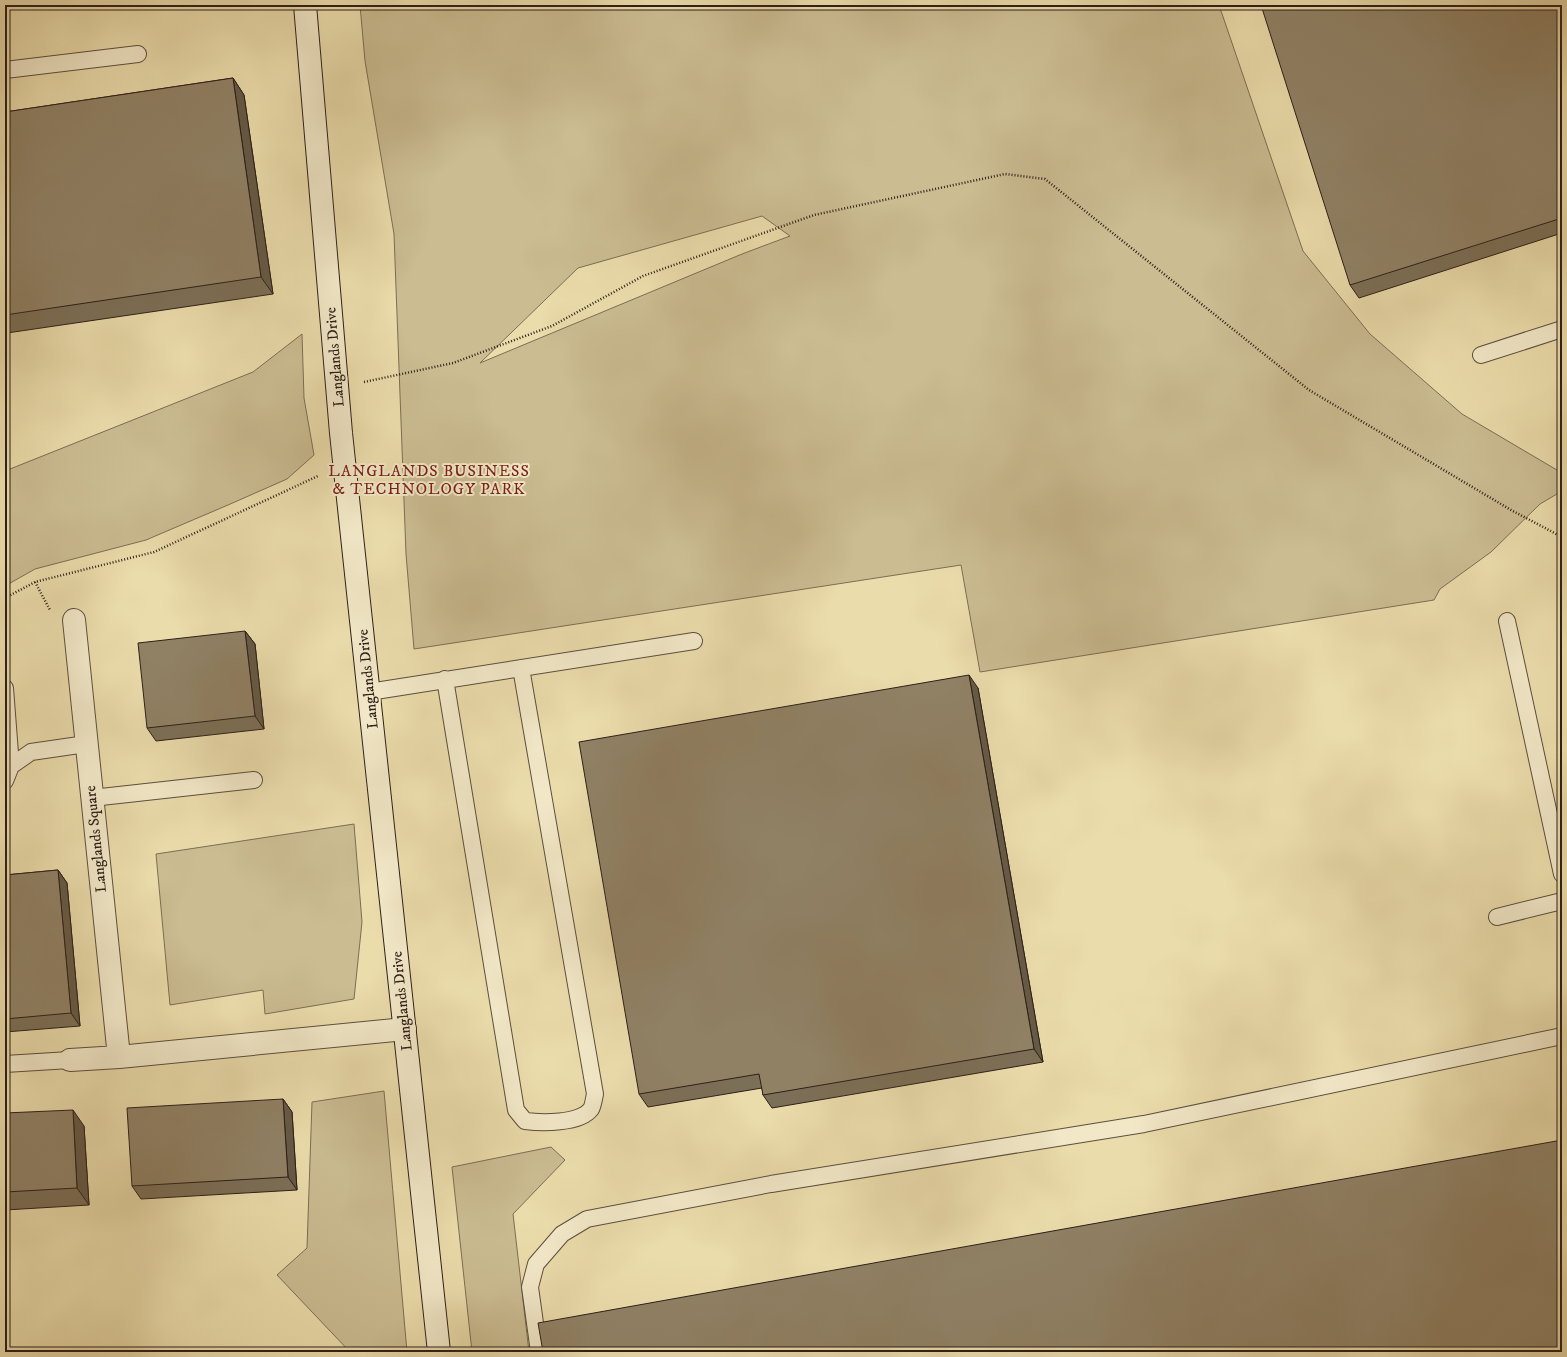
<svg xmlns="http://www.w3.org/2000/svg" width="1567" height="1357" font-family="'IM FELL DW Pica',serif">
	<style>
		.green { fill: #cbbc92; stroke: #7c6e56; fill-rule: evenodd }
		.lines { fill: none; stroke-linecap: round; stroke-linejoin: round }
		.lane-casing { stroke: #5c4e3e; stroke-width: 18 }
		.street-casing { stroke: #5c4e3e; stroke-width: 24 }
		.secondary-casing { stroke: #2d1f19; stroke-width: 24 }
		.path { stroke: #2d1f19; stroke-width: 2.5; stroke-dasharray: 1 2; stroke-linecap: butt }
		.lane { stroke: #f2e8c8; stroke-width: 16 }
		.street { stroke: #f2e8c8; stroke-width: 22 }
		.secondary { stroke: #f2e8c8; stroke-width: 22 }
		.wall { fill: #7c6f57; stroke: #2d1f19 }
		.shaded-wall { fill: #655a47; stroke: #2d1f19 }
		.building { fill: #908165; stroke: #2d1f19 }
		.labels { text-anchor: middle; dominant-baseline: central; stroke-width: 4; stroke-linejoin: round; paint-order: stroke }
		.street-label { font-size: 15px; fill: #2d1f19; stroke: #f2e8c8 }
		.neighbourhood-label { font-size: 16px; letter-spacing: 1px; fill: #7a1f14; stroke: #f2e8c8 }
	</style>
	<rect width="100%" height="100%" fill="#ebdcab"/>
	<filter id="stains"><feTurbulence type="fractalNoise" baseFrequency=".005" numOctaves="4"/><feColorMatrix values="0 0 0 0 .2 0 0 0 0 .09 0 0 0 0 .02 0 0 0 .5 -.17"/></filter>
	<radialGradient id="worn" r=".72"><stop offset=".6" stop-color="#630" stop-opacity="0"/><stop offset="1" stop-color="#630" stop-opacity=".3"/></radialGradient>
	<path class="green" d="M360 5H1219L1303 251 1370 334 1462 414 1562 473V491L1540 504 1491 552 1440 589 1434 600 980 672 961 565 414 649 406 554 394 234 365 61ZM762 216 790 236 742 254 480 363 578 268Z
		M302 334 304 398 314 455 287 479 228 505 146 540 35 569 5 586V471L253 372Z
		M354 824 362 922 354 999 265 1014 263 990 170 1005 156 854Z
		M384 1091 407 1352H350L277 1275 307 1248 312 1102Z
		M551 1147 565 1160 513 1214 529 1352H472L452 1167Z"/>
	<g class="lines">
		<g class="lane-casing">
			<path id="lane" d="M5 70 138 54
				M1481 355 1562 329
				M1507 621 1562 874
				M445 679 516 1110 525 1121C541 1123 580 1124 591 1109 593 1106 594 1098 595 1094L521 668
				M5 688 11 766
				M369 692 694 641
				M5 781 11 766 31 752 86 744
				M92 798 254 780
				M1497 917 1562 901
				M5 1064 70 1060
				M539 1352 530 1287 536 1264 562 1234 587 1219 771 1184 1144 1124 1562 1036"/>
		</g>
		<g class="street-casing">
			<path id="street" d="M74 620 119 1057
				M70 1060 119 1057 405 1029"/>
		</g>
		<g class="secondary-casing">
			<path id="secondary" d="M305 5 341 433 439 1352"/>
		</g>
		<path class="path" d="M364 382 453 363 552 326 643 276 814 215 1005 174 1045 179 1309 390 1511 510 1562 537
			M35 582 50 610
			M5 598 35 582 154 552 318 476"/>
		<use href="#lane" class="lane"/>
		<use href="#street" class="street"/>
		<use href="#secondary" class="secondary"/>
	</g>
	<path class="wall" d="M1562 5V233L1359 298 1350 285Z
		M233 78 244 95 273 294 7 333 5 330V112Z
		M245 631 255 644 264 729 156 741 147 728Z
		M978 688 1043 1062 772 1108 763 1095 762 1088 648 1107 639 1094Z
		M58 870 67 883 80 1026 5 1032V875Z
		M283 1099 292 1112 297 1190 141 1199 132 1186Z
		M5 1113 84 1126 89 1205 5 1210Z"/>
	<path class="shaded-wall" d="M233 78 244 95 273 294 261 277Z
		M245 631 255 644 264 729 255 716Z
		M969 675 978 688 1043 1062 1034 1049Z
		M58 870 67 883 80 1026 71 1013Z
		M283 1099 292 1112 297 1190 288 1177Z
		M73 1110 84 1126 89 1205 77 1188Z"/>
	<path class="building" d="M1261 5H1562V218L1350 285Z
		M233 78 261 277 5 315V112Z
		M245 631 255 716 147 728 138 643Z
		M969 675 1034 1049 763 1095 759 1074 639 1094 579 742Z
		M58 870 71 1013 5 1019V875Z
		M283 1099 288 1177 132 1186 127 1108Z
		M73 1110 77 1188 5 1192V1113Z
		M1562 1140V1352H543L538 1323Z"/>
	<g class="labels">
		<g class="street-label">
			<text transform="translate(335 357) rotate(-95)">Langlands Drive</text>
			<text transform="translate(368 679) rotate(-96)">Langlands Drive</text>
			<text transform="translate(96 839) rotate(-96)">Langlands Square</text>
			<text transform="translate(402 1001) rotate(-96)">Langlands Drive</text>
		</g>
		<g class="neighbourhood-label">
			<text x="429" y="471">LANGLANDS BUSINESS<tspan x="429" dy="18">&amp; TECHNOLOGY PARK</tspan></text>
		</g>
	</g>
	<rect width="1567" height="1357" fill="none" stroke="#ebdcab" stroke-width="20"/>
	<rect x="6" y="6" width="1555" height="1345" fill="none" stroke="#2d1f19" stroke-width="2"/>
	<rect x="10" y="10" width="1547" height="1337" fill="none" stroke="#2d1f19"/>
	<rect width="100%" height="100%" filter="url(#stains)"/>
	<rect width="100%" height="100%" fill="url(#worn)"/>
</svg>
